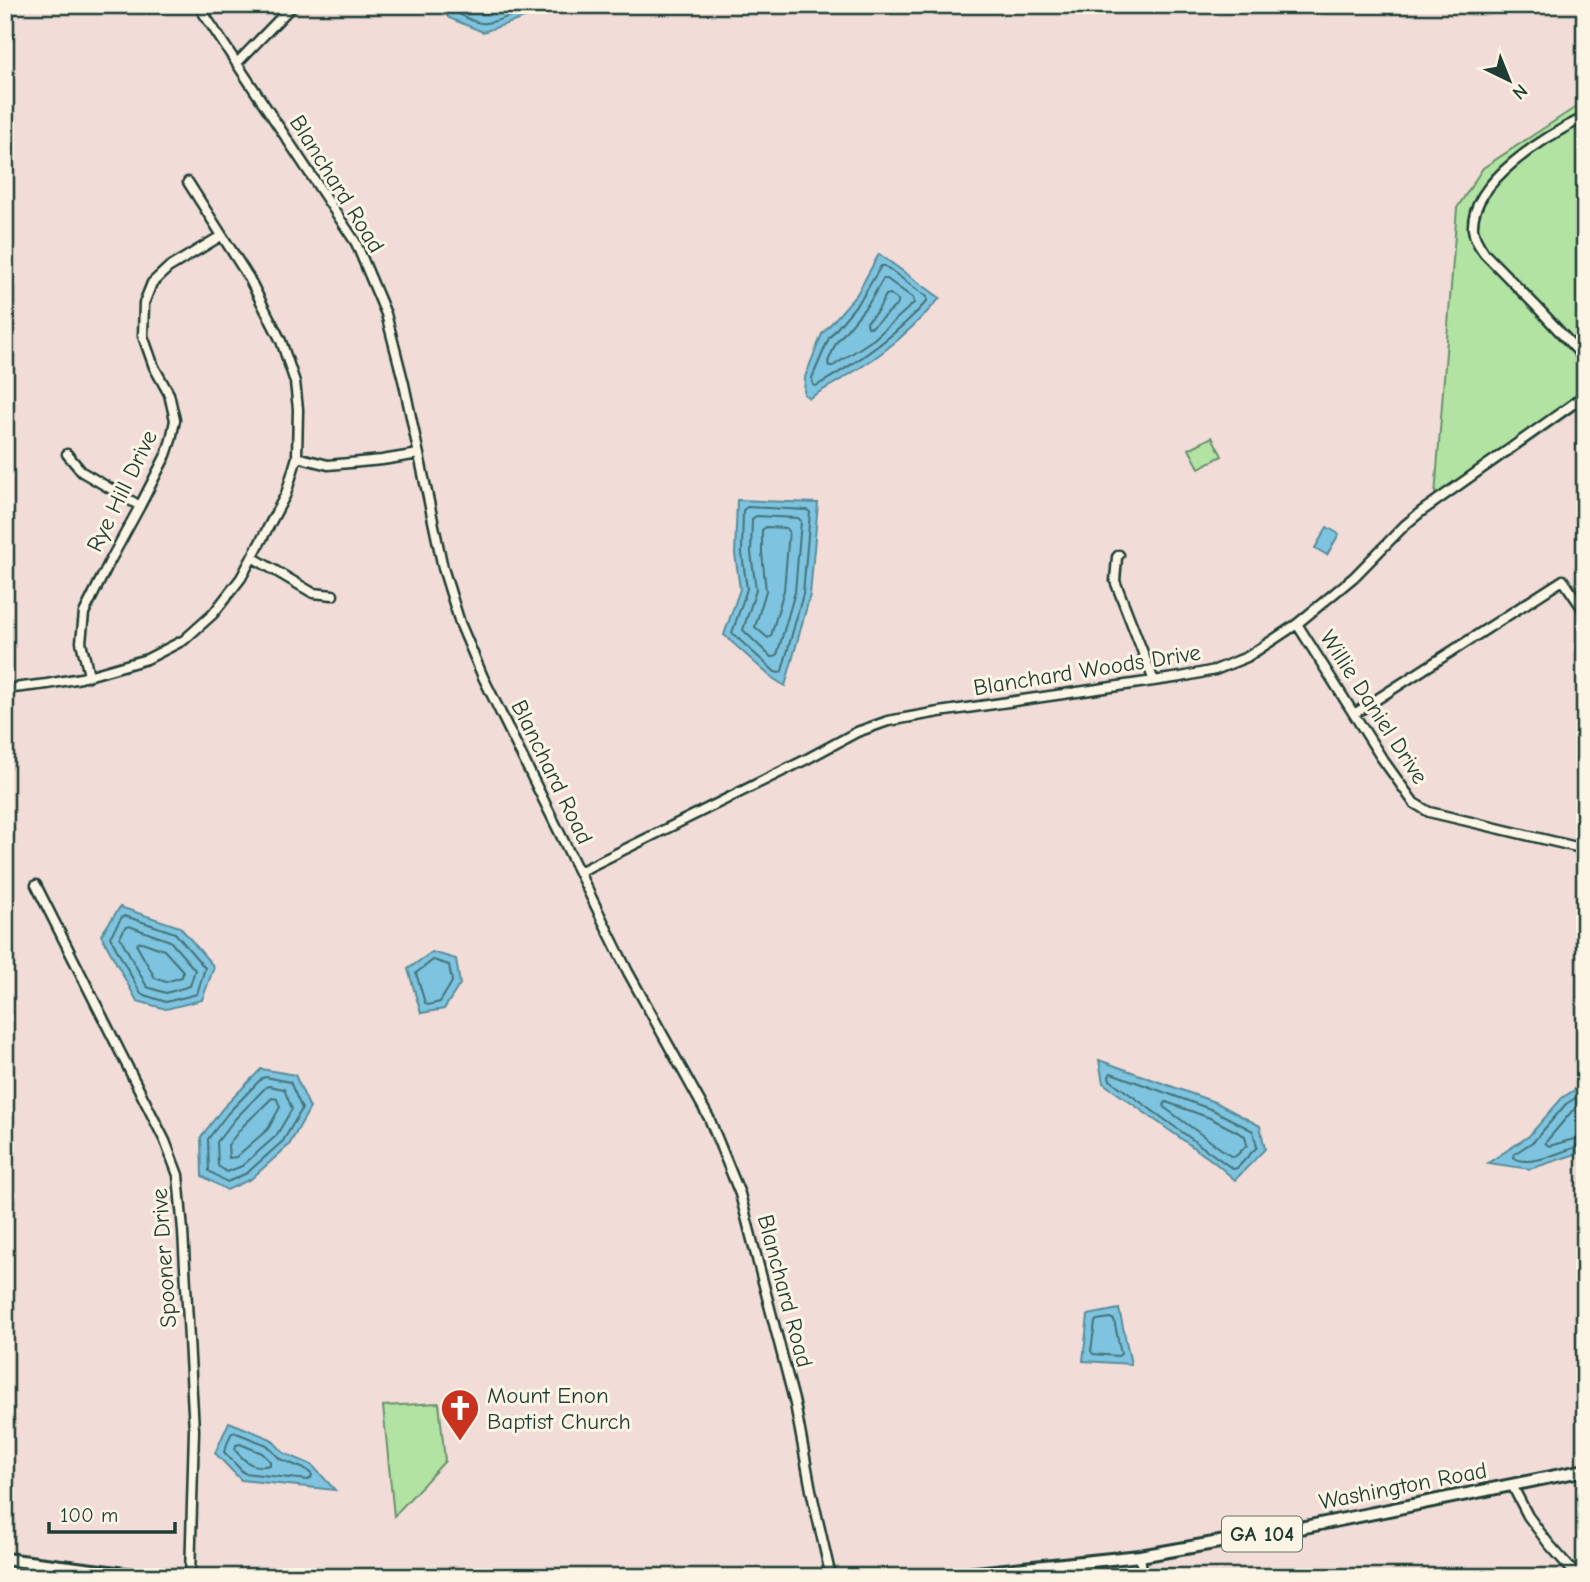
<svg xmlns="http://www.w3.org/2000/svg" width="1590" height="1582" font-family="'Comic Neue',sans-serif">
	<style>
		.green { fill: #b2e3a3; stroke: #68906c; stroke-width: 2 }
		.water { fill: #7ec3df; stroke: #588d9b; stroke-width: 2 }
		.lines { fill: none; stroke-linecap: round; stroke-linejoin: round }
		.shore { stroke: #457378; stroke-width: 2 }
		.minor-casing { stroke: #1f3d34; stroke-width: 13 }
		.major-casing { stroke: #1f3d34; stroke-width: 16 }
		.minor { stroke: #fcf5e5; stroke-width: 8 }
		.major { stroke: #fcf5e5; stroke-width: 10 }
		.labels { text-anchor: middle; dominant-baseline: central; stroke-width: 6; stroke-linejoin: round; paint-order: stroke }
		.shield { fill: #fcf5e5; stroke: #617469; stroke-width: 2 }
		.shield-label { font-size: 21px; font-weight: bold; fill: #1f3d34 }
		.street-label { font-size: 23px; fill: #1f3d34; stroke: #fcf5e5 }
		.poi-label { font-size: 23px; fill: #1f3d34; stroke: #fcf5e5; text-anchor: start }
	</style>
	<rect width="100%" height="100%" fill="#f1dcd7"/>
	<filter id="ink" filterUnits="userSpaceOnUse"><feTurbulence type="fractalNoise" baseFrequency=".0143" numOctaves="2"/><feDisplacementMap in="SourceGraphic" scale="14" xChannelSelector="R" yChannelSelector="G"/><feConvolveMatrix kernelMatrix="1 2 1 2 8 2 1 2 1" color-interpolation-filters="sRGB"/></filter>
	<g filter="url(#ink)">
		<path class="green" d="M1585 101V403L1434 509 1457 208 1483 168Z
			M1212 437 1222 456 1199 468 1189 449Z
			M439 1403 445 1461 394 1516 383 1406Z"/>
		<path class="water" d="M437 5H547L527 17 483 32 449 18Z
			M879 254 940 298C923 317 905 335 884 351 861 369 834 384 809 398L804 394 805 377 822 334 857 294Z
			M737 500 818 503 810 595 785 686 771 677 724 635 740 589 735 554Z
			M1327 527 1339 534 1327 555 1315 548Z
			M120 907 180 927 214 967 202 1000 166 1009 137 1001 101 935Z
			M432 952 456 959 460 984 444 1009 421 1013 408 969Z
			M1099 1060 1217 1103 1260 1126 1265 1149 1235 1180 1214 1162 1103 1083Z
			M261 1069 295 1075 310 1108 289 1145 251 1179 227 1190 202 1176 201 1137 223 1108Z
			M1585 1083V1151L1530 1169 1488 1163 1529 1136 1562 1098Z
			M1119 1309 1131 1364 1083 1361 1088 1315Z
			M229 1422 271 1439 284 1453 312 1465 335 1490 241 1480 215 1453Z"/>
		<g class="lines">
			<path class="shore" d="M447 5C454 12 476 25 486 23 500 21 521 12 533 5
				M881 266H885L927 297V301C896 336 857 363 816 386L813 385 812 378 829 338 862 298Z
				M883 279H887L913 298 914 303 874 339 833 366H829L828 362 836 343 869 303Z
				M890 294 898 300V304L872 327H868L867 322 878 310 886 295Z
				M747 507 807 510 810 512 803 594 782 671 779 673 775 672 732 633 747 589 742 554 743 510Z
				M756 516 798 518 801 521 795 592 777 655 774 657H771L743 630 756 590 751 553 752 519Z
				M766 527 786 528 789 531 784 590 771 636 768 638 755 627 766 591 762 553V530Z
				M125 916 175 933 205 968 197 994 166 1002 141 994 110 937 122 917Z
				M129 926 170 941 195 970 190 986 166 993 147 987 120 937 125 928Z
				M142 942 164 950 183 971 182 977 166 982 155 978 137 946 138 943Z
				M433 960 449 965 452 982 440 1002 428 1005 425 1003 416 973Z
				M1111 1073 1213 1110 1253 1131 1257 1147 1237 1168 1233 1169 1110 1080 1109 1076Z
				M266 1077 290 1082 302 1109 283 1141 247 1173 227 1182 209 1171 208 1139 228 1113 262 1078Z
				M269 1086 284 1089 292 1109 276 1136 242 1166 227 1172 218 1166 217 1142 235 1119 266 1087Z
				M1585 1092 1566 1104 1534 1141 1514 1154 1513 1157C1531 1170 1564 1148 1585 1145
				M272 1098 277 1099 280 1107 268 1129 236 1157 229 1158 228 1145 243 1126Z
				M1166 1102 1210 1118 1245 1136 1247 1145 1236 1156 1232 1157 1165 1108 1164 1105Z
				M1585 1102 1572 1111 1545 1143 1549 1146 1585 1136
				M1110 1318 1114 1320 1121 1354 1118 1356 1093 1354 1091 1351 1095 1322 1097 1320Z
				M234 1432 267 1445 280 1459 307 1470 312 1475 311 1478 308 1480 244 1473 224 1452 231 1434Z
				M240 1444 262 1453 270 1461V1465C253 1469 246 1463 235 1450L236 1445Z"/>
			<g class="minor-casing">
				<path id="minor" d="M198 5 356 243 386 314 404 384 443 568 460 623 483 677 628 972 709 1118 740 1194 795 1404 811 1490 831 1577
					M237 63 293 5
					M1585 117C1548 135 1470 181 1473 229 1474 239 1480 247 1485 254L1536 306 1585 359
					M67 454 82 472 140 506
					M297 457 328 465 382 460 419 454
					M1119 555 1117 557 1115 581 1154 681
					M252 557 313 593 333 595
					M1297 624 1381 757 1414 803 1429 812 1585 849
					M89 675 81 642 84 613 109 563 140 506 166 455 171 440 175 420 169 394 154 367 143 336 144 303 152 283 168 268 221 236
					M5 689 47 684 81 678 147 659 184 640 213 614 241 578 286 494 297 457 298 409 295 382 281 341 249 278 188 182
					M1354 714 1563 580 1585 612
					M579 872 805 760 857 732 888 721 939 712 1181 677 1215 670 1247 657 1297 624 1354 577 1405 525 1422 511 1573 404 1585 394
					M36 885 165 1141 178 1175 183 1231 194 1430 190 1577
					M1512 1485 1528 1516 1548 1543 1578 1577
					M1140 1556 1143 1577"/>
			</g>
			<g class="major-casing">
				<path id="major" d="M5 1559 149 1577
					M937 1577 1140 1556 1305 1527 1585 1470"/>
			</g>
			<use href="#minor" class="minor"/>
			<use href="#major" class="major"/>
		</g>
	</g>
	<defs>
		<g id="church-pin" transform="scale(2.0125)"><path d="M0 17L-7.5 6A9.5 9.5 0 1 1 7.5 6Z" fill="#c8321e" stroke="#fcf5e5"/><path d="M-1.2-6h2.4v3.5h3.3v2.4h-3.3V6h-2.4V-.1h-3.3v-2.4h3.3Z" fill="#fff"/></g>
	</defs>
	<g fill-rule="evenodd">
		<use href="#church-pin" x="460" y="1408"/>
	</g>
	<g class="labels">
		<rect class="shield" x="1222" y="1516.5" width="80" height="35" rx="5"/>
		<g class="shield-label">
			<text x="1262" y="1534">GA 104</text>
		</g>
		<g class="street-label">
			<text transform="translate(337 184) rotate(58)">Blanchard Road</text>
			<text transform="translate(122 491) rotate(-64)">Rye Hill Drive</text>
			<text transform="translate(1087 670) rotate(-9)">Blanchard Woods Drive</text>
			<text transform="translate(1374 707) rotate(57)">Willie Daniel Drive</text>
			<text transform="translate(552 772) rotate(64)">Blanchard Road</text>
			<text transform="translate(164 1258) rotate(-94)">Spooner Drive</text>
			<text transform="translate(785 1291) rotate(75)">Blanchard Road</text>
			<text transform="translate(1403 1486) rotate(-11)">Washington Road</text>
		</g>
		<g class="poi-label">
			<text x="487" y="1395">Mount Enon<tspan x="487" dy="26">Baptist Church</tspan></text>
		</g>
	</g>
	<rect width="1590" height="1582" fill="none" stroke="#fcf5e5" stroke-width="28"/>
	<rect x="14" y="14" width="1562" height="1554" fill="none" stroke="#1f3d34" stroke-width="2.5" filter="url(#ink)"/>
	<g transform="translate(1509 80) rotate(137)" stroke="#fcf5e5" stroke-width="5" paint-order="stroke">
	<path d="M0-5L12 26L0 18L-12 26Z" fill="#1f3d34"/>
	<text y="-10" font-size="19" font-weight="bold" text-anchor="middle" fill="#1f3d34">N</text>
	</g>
	<path d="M49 1522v10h126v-10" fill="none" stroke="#1f3d34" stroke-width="3.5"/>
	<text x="60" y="1522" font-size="21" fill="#1f3d34" stroke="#fcf5e5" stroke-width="5" paint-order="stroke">100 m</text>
</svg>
